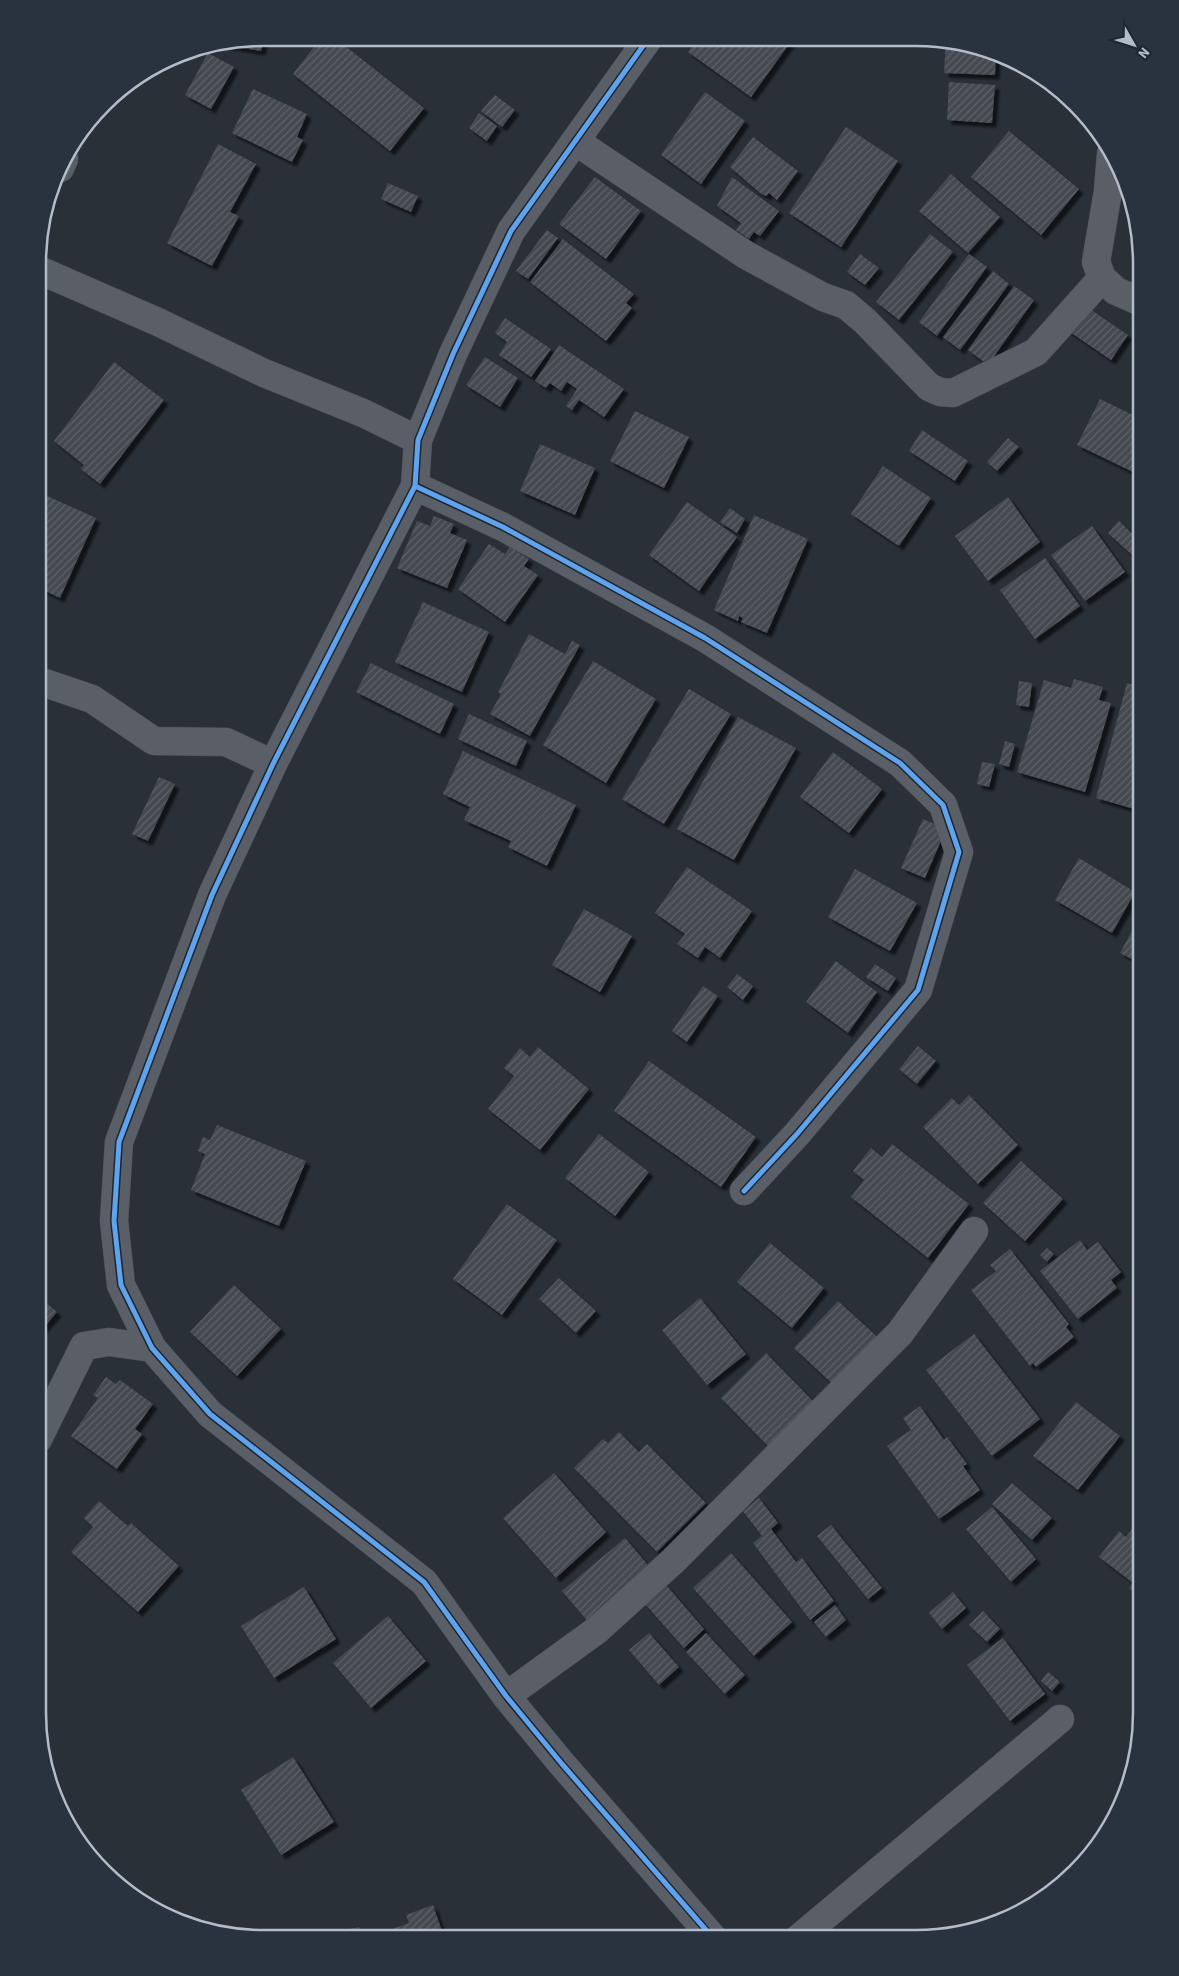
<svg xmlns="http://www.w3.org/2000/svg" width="1179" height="1976" font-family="'Source Sans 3',sans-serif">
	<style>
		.building { fill: url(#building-hatch); filter: url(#shadow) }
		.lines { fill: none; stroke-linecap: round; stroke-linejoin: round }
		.street-casing { stroke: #484c53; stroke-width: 29 }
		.street { stroke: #5a5e66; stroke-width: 28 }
		.cycleway-casing { stroke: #1d2633; stroke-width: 8 }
		.cycleway { stroke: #60a3ed; stroke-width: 5 }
		.rim { fill: none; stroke: #b4bcc9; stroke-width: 2.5 }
	</style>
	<defs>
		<pattern id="building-hatch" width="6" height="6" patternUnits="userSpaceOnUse" patternTransform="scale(1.25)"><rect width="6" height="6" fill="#444950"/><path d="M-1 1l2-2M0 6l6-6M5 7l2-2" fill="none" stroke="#5d6168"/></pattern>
		<filter id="shadow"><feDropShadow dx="4.5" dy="4.5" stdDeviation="1" flood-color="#0009"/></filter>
	</defs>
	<rect width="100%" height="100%" fill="#2a3038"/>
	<path class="building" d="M264 38 261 51 225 45Z
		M321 38H335L424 108 390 151 293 74Z
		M698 39H790L792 40 751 97 688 52Z
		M946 40 996 53 995 75 944 73Z
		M208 53 234 67 211 109 185 95Z
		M949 82 995 85 992 123 947 120Z
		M253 89 307 114 297 137 303 140 292 162 232 133Z
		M705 92 745 121 701 184 661 155Z
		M495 95 515 110 502 127 481 111Z
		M479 113 497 126 487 141 469 128Z
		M846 127 898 161 841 247 789 213Z
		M1009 131 1079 189 1041 235 971 177Z
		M753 137 798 171 777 200 769 193 766 196 760 193 730 167Z
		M218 144 256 164 230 212 239 216 212 266 167 243Z
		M951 174 1000 217 968 253 919 211Z
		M595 177 641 211 606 259 559 224Z
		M732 177 779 211 760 236 754 232 749 239 736 230 741 223 717 206Z
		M388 183 418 196 411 212 381 199Z
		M1134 229 1142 264 1141 293H1134Z
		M547 230 558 238 528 279 516 271Z
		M930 234 953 252 899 320 876 302Z
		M563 239 634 294 626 303 632 308 606 341 530 282Z
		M860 254 879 268 865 285 847 272Z
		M969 254 987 267 937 336 919 322Z
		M993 271 1009 284 960 350 943 337Z
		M1014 286 1034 300 988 365 968 350Z
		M1084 305 1128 335 1111 360 1067 330Z
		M505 318 551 349 531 377 499 355 507 342 495 333Z
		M559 345 624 389 604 417 579 400 572 410 566 406 577 389 567 382 561 391 550 383 546 388 535 381Z
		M485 357 518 378 500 407 466 385Z
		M114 362 164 400 100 484 81 469 84 465 54 441Z
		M1100 399 1141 419V465L1137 474 1077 445Z
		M635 411 689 437 664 488 610 461Z
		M922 430 968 461 955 481 909 451Z
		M1008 438 1019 447 997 471 987 462Z
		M540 444 595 468 575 515 520 491Z
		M883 466 931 498 899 546 851 514Z
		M1139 486 1141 488V501L1133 494Z
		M45 495 96 518 60 598 39 588V509Z
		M1008 497 1040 542 988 581 955 536Z
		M687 502 737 537 699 591 649 555Z
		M730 508 745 519 737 533 720 522Z
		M754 515 808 539 767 633 741 622 743 618 739 616 738 621 714 610Z
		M434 516 454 524 450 533 467 540 447 588 397 568 417 521 430 526Z
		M1119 521 1141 542 1132 555 1108 533Z
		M1092 526 1125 572 1085 601 1051 555Z
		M489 544 505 554 510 547 529 559 524 566 538 575 505 622 458 589Z
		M1045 558 1080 606 1035 639 1000 590Z
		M423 602 489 632 462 692 395 662Z
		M529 634 565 654 572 641 580 645 530 736 490 714 501 694 498 692Z
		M593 661 656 699 606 783 543 745Z
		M371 663 454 704 440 734 356 692Z
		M1074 679 1103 687 1099 700 1111 703 1085 792 1017 772 1044 680 1071 688Z
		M1019 681 1032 683 1029 707 1016 705Z
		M1127 683 1141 687V811L1096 798Z
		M689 689 731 714 664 824 622 799Z
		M469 714 527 741 516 766 458 739Z
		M738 717 796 748 734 860 677 829Z
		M1005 741 1015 744 1009 767 999 764Z
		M463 751 576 805 547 866 508 847 511 841 464 820 470 807 443 794Z
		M833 752 882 789 849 833 800 797Z
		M982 762 995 764 989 787 977 784Z
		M159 777 175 784 148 841 132 834Z
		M923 819 946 829 925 878 901 868Z
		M1079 858 1135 892 1112 933 1055 900Z
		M687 867 752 911 720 958 705 947 698 958 677 944 685 934 655 913Z
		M855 869 917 903 890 951 828 917Z
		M584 909 632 936 600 992 552 965Z
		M1141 914V964L1120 953Z
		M836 961 877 992 848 1033 806 1002Z
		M875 964 896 978 888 991 866 977Z
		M737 974 753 986 743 1000 727 987Z
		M703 986 718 996 687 1042 672 1031Z
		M918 1046 936 1061 917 1084 899 1069Z
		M538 1047 589 1089 540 1150 488 1109 514 1076 504 1068 520 1048 530 1057Z
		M649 1061 756 1137 721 1187 614 1111Z
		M969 1095 1018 1145 978 1184 923 1127 952 1098 959 1105Z
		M217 1125 306 1161 279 1226 191 1190 205 1154 198 1151 203 1137 210 1140Z
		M599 1134 649 1172 615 1216 565 1178Z
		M892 1144 969 1204 928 1258 851 1197 864 1180 853 1171 871 1148 882 1157Z
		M1021 1161 1063 1199 1025 1241 983 1203Z
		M507 1204 557 1240 502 1315 453 1279Z
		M1080 1240 1087 1250 1098 1242 1121 1272 1111 1280 1117 1288 1078 1319 1040 1271Z
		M770 1243 824 1288 792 1328 737 1282Z
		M1047 1248 1054 1254 1047 1262 1040 1255Z
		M1010 1249 1069 1324 1066 1327 1074 1337 1036 1367 1033 1363 1030 1366 971 1290 996 1271 990 1265Z
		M559 1278 596 1311 576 1333 539 1299Z
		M234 1285 281 1329 237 1376 190 1332Z
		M38 1295 57 1312 41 1331 38 1328Z
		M700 1298 746 1354 707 1385 662 1330Z
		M838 1301 882 1341 837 1388 794 1348Z
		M974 1334 1040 1419 992 1456 926 1370Z
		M766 1353 813 1401 768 1446 721 1398Z
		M106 1377 116 1384 120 1380 153 1404 135 1429 142 1434 117 1469 71 1436 98 1398 93 1395Z
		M1076 1402 1120 1436 1078 1490 1033 1456Z
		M920 1406 944 1440 947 1437 967 1464 963 1466 980 1490 939 1519 887 1446 911 1430 903 1418Z
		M619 1432 639 1452 647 1444 706 1503 657 1552 574 1468 603 1439 608 1443Z
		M554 1473 606 1532 556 1578 503 1518Z
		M1012 1483 1052 1518 1032 1540 992 1504Z
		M759 1498 778 1523 771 1529 796 1562 802 1558 834 1601 810 1620 753 1543 762 1536 743 1511Z
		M99 1501 128 1526 131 1523 179 1566 138 1612 71 1552 93 1527 84 1518Z
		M992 1507 1036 1559 1011 1582 966 1529Z
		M1139 1520 1141 1522V1598L1129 1588 1133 1583 1099 1557 1119 1531 1126 1537Z
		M831 1525 882 1588 868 1599 817 1536Z
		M625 1538 653 1571 590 1624 562 1591Z
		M731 1553 792 1622 754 1656 693 1588Z
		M666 1585 704 1629 684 1648 645 1604Z
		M304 1587 336 1639 274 1678 241 1626Z
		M953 1592 966 1608 942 1629 929 1613Z
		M835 1605 846 1620 826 1637 814 1622Z
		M983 1611 1000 1629 987 1642 969 1625Z
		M388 1616 426 1661 371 1708 333 1663Z
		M649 1633 679 1667 659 1685 629 1650Z
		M706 1633 745 1675 725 1694 686 1652Z
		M1003 1638 1045 1694 1010 1721 967 1665Z
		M1048 1672 1060 1682 1052 1691 1041 1681Z
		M293 1757 334 1822 281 1855 241 1790Z
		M433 1905 444 1937H370L409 1923 406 1915Z
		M359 1927 361 1937H318L317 1936Z"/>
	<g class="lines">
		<g class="street-casing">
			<path id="street" d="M648 39 511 231 453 354 418 440 415 486 273 764 212 895 119 1142 114 1221 121 1285 152 1348 210 1414 424 1582 506 1696 562 1764 713 1938
				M575 141 746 255 823 297 846 305 865 321 929 387 940 392 953 393 1036 352 1102 278
				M1111 154 1108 191 1096 262 1102 278 1116 291 1141 302
				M60 168 64 159
				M39 270 158 322 264 373 363 413 418 440
				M415 486 503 527 705 638 900 763 943 805 959 852 918 990 797 1134 744 1191
				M39 681 92 699 154 741 226 742 273 764
				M38 1439 84 1346 109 1342 152 1348
				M506 1696 597 1630 674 1560 900 1333 974 1231
				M799 1938 1060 1719"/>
		</g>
		<use href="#street" class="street"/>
		<g class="cycleway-casing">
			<path id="cycleway" d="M648 39 511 231 453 354 418 440 415 486 273 764 212 895 119 1142 114 1221 121 1285 152 1348 210 1414 424 1582 506 1696 562 1764 713 1938
				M415 486 503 527 705 638 900 763 943 805 959 852 918 990 797 1134 744 1191"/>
		</g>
		<use href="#cycleway" class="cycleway"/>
	</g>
	<path d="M0 0H1179V1976H0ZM263 46H916A217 217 0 0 1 1133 263V1713A217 217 0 0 1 916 1930H263A217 217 0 0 1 46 1713V263A217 217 0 0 1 263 46Z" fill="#29323f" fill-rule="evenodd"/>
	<path class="rim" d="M263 46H916A217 217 0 0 1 1133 263V1713A217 217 0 0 1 916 1930H263A217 217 0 0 1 46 1713V263A217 217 0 0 1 263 46Z"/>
	<g transform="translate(1134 45) rotate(129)" stroke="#1d2633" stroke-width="4" paint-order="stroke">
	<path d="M0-4L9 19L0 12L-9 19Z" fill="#b4bcc9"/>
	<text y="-8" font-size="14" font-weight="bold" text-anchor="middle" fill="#b4bcc9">N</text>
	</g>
</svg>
